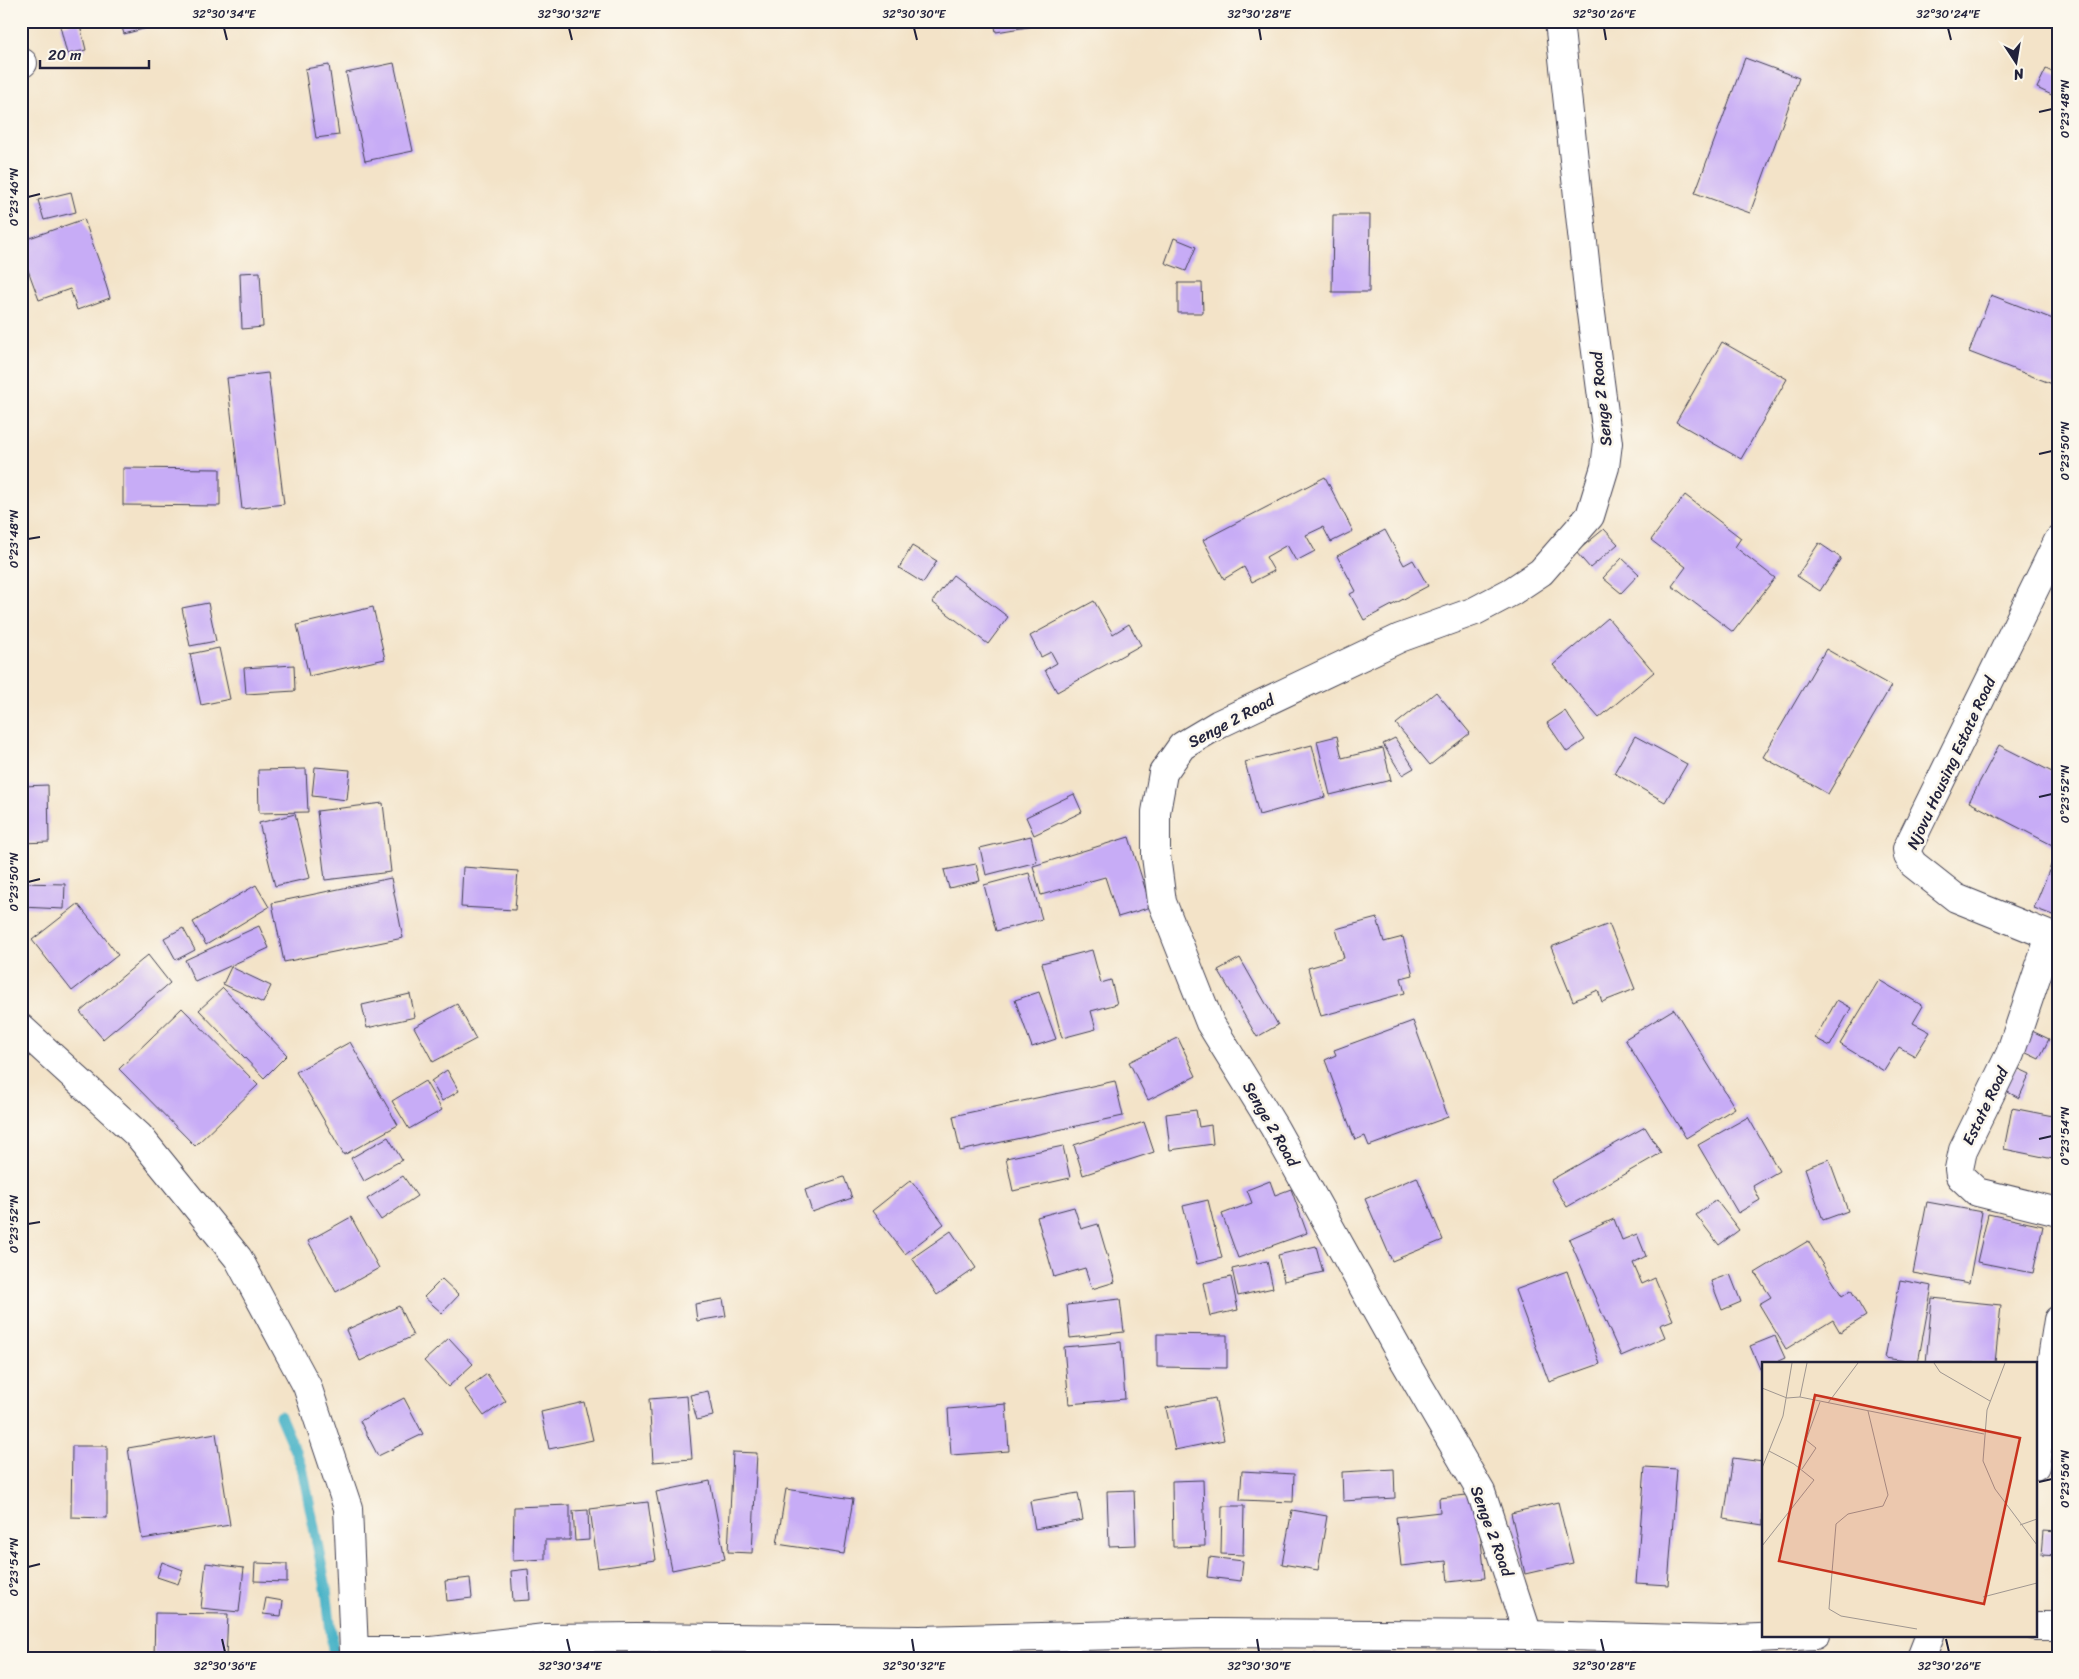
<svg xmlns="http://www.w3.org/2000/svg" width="2079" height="1679" font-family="Sriracha,sans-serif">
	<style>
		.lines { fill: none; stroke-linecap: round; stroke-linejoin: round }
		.stream { stroke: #49b3c7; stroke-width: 11 }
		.building { fill: #c7acf6 }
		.minor-casing { stroke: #413f50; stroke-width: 30 }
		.tertiary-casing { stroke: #413f50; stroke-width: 30 }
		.minor { stroke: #fff; stroke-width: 28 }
		.tertiary { stroke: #fff; stroke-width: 28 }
		.ticks { fill: none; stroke: #22223b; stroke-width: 2 }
		.labels { text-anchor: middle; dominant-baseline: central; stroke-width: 5; stroke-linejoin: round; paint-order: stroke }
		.street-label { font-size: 16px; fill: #22223b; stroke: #fbf7ec }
		.inset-road { fill: none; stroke: #9f9690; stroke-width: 1 }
		.view { fill: #c8321e; fill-opacity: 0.15; stroke: #c8321e; stroke-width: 2.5 }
		.inset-edge { fill: none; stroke: #22223b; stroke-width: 2.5 }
		.neatline { fill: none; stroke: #22223b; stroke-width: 2 }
		.ticks-label { font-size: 12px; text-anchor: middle; fill: #22223b }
	</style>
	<rect width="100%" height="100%" fill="#fbf7ec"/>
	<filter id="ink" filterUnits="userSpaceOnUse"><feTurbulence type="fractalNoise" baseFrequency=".02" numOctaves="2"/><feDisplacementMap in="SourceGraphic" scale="10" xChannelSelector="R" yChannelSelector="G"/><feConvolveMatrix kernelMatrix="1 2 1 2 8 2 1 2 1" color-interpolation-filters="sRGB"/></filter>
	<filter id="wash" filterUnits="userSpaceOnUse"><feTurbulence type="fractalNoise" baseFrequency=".0096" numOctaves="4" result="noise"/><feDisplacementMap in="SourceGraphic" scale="20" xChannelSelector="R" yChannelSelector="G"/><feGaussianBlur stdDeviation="1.12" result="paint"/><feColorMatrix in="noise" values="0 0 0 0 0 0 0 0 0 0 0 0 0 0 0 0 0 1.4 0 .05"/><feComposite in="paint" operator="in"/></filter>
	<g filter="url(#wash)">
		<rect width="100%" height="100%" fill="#f3e3c8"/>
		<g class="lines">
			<path class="stream" d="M280 1416 302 1467 326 1588 334 1658"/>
		</g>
		<g id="blocks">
			<path class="building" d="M79 21 86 50 67 54 60 26Z
				M120 21H170V22L124 34Z
				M994 21H1033L1034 26 996 32Z
				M1745 58 1799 78 1750 213 1695 193Z
				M394 63 413 151 365 161 346 73Z
				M329 65 339 135 316 138 305 69Z
				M2046 69 2058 75V98L2037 88Z
				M71 192 76 212 44 220 38 200Z
				M1333 215H1370L1369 292H1332Z
				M84 219 105 278H104L110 298 77 310 70 289 39 300 21 251V241Z
				M1174 238 1196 247 1186 271 1165 263Z
				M260 272 263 327 242 329 240 273Z
				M1178 283H1202L1203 313H1178Z
				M1991 295 2058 321V378L2055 385 1969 352Z
				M1722 342 1787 379 1741 459 1676 422Z
				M268 373 284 504 242 509 227 378Z
				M123 468 220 469V506L123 505Z
				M1325 477 1353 531 1331 542 1323 527 1306 535 1315 551 1296 561 1287 545 1266 557 1274 571 1252 582 1244 567 1224 579 1203 540Z
				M1685 495 1741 538 1735 547 1775 578 1733 632 1672 586 1686 567 1651 540Z
				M1604 529 1618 544 1590 568 1576 552Z
				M1385 530 1404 565 1413 560 1428 586 1364 620 1350 594 1356 591 1337 556Z
				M1819 543 1841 558 1820 591 1797 576Z
				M912 546 937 561 923 583 899 568Z
				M1622 558 1639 574 1621 593 1603 578Z
				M953 575 1008 617 988 644 932 602Z
				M1094 601 1113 634 1129 624 1141 645 1057 692 1045 670 1057 663 1051 652 1041 657 1030 636Z
				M208 603 216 641 190 646 182 608Z
				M373 607 385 659 309 676 297 625Z
				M1608 618 1654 672 1599 718 1553 665Z
				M219 648 230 699 201 705 190 654Z
				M1826 649 1891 686 1828 794 1763 757Z
				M294 665 295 691 246 694 244 668Z
				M1436 692 1470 733 1430 765 1396 724Z
				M1565 711 1585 740 1567 752 1547 723Z
				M1337 736 1342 758 1383 748 1391 780 1330 795 1317 741Z
				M1635 736 1687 764 1665 802 1614 773Z
				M1395 738 1414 768 1402 775 1383 744Z
				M1312 745 1325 797 1259 815 1245 762Z
				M1999 745 2058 775V848L1969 802Z
				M315 767 350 770 347 800 312 796Z
				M306 769 308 812 259 813 258 770Z
				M21 773H23V786L48 785 49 842 21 843Z
				M1074 794 1082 812 1034 835 1026 817Z
				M383 803 391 872 325 880 317 811Z
				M295 814 310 878 275 886 259 823Z
				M1031 836 1037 862 986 875 980 848Z
				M1129 837 1151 907 1118 917 1105 877 1041 895 1033 866Z
				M2054 858 2058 859V917L2034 908Z
				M976 864 980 881 949 888 944 870Z
				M463 867 518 871 515 910 461 907Z
				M1029 873 1042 919 996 931 984 885Z
				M391 878 403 938 284 962 272 903Z
				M21 883 65 884 64 909 21 907Z
				M256 885 269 907 206 945 193 922Z
				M78 904 118 955 72 991 32 940Z
				M1377 918 1384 942 1403 937 1413 975 1401 978 1405 993 1321 1016 1308 968 1344 958 1336 929Z
				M1609 924 1635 989 1602 1002 1598 990 1573 1001 1551 947Z
				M259 926 269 948 195 982 185 960Z
				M183 928 195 950 176 960 164 938Z
				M1092 950 1101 983 1111 980 1117 1004 1091 1011 1096 1029 1062 1038 1042 963Z
				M148 955 170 983 103 1039 80 1012Z
				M1240 958 1278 1025 1257 1037 1218 970Z
				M231 967 271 986 263 1003 223 984Z
				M1879 980 1923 1006 1913 1023 1930 1032 1915 1056 1899 1047 1884 1071 1840 1044Z
				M223 988 287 1055 264 1078 199 1010Z
				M1039 992 1056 1039 1032 1047 1015 1000Z
				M410 994 415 1017 367 1028 362 1005Z
				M1837 1000 1851 1008 1830 1046 1815 1038Z
				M457 1004 476 1039 433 1062 414 1027Z
				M182 1008 258 1085 195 1146 119 1069Z
				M1674 1009 1735 1108 1686 1138 1625 1039Z
				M1413 1021 1448 1117 1369 1146 1365 1136 1355 1140 1325 1060 1336 1055 1334 1050Z
				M2032 1031 2049 1039 2039 1059 2022 1051Z
				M1178 1038 1196 1076 1148 1100 1129 1062Z
				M350 1042 398 1125 344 1155 296 1072Z
				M2015 1067 2030 1074 2019 1098 2004 1090Z
				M447 1070 459 1091 442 1101 431 1081Z
				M425 1081 442 1110 409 1129 392 1101Z
				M1115 1081 1123 1116 960 1151 953 1116Z
				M2012 1108 2058 1117V1160L2004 1149Z
				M1196 1110 1199 1127 1211 1125 1213 1144 1170 1150 1166 1114Z
				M1748 1117 1779 1171 1753 1186 1760 1200 1738 1213 1698 1145Z
				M1144 1122 1154 1152 1083 1175 1074 1145Z
				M1645 1127 1661 1153 1567 1207 1551 1180Z
				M388 1137 402 1160 364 1181 351 1158Z
				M1063 1146 1070 1178 1013 1191 1006 1158Z
				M1829 1159 1848 1211 1823 1220 1805 1168Z
				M403 1176 417 1196 381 1220 367 1199Z
				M844 1177 852 1198 812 1212 805 1190Z
				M1417 1177 1443 1240 1392 1261 1365 1199Z
				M911 1180 944 1224 905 1254 872 1211Z
				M1270 1181 1275 1195 1291 1189 1307 1233 1238 1258 1222 1214 1252 1203 1247 1190Z
				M1208 1200 1222 1258 1197 1264 1183 1206Z
				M1716 1200 1739 1230 1719 1245 1696 1215Z
				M1927 1202 1982 1212 1969 1283 1913 1273Z
				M1074 1207 1081 1229 1098 1224 1115 1282 1092 1289 1085 1268 1054 1277 1037 1217Z
				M1988 1214 2043 1226 2033 1273 1977 1262Z
				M351 1217 379 1268 336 1292 308 1241Z
				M1614 1219 1622 1240 1637 1234 1646 1256 1633 1263 1642 1284 1655 1278 1673 1320 1660 1325 1665 1337 1621 1356 1569 1239Z
				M951 1231 976 1268 937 1295 912 1258Z
				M1808 1241 1842 1296 1851 1290 1866 1316 1840 1332 1833 1320 1786 1349 1759 1304 1771 1297 1755 1273Z
				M1316 1246 1323 1272 1284 1281 1278 1255Z
				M1267 1261 1273 1288 1238 1296 1232 1269Z
				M1567 1271 1600 1364 1549 1382 1515 1290Z
				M1730 1274 1741 1302 1722 1310 1711 1281Z
				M1231 1277 1238 1310 1210 1316 1203 1283Z
				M442 1279 459 1295 442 1313 424 1297Z
				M1900 1280 1932 1286 1918 1363 1885 1358Z
				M1932 1298 2001 1305 1995 1363H1926Z
				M723 1299 726 1316 697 1321 695 1304Z
				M1120 1299 1124 1332 1070 1338 1067 1305Z
				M399 1306 413 1336 360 1361 346 1330Z
				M1157 1334 1227 1335V1368L1157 1367Z
				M1775 1336 1785 1358 1774 1363H1763V1368L1760 1369 1750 1346Z
				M449 1338 473 1364 448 1387 424 1361Z
				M1121 1342 1125 1399 1069 1404 1064 1347Z
				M487 1374 506 1401 484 1416 465 1390Z
				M708 1391 713 1416 697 1420 690 1395Z
				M687 1396 692 1459 653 1462 649 1399Z
				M404 1398 423 1434 378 1456 360 1421Z
				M1215 1398 1224 1440 1175 1450 1166 1408Z
				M584 1402 593 1440 549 1449 541 1412Z
				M1006 1404 1009 1451 951 1455 948 1409Z
				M216 1433 230 1525 142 1539 128 1448Z
				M72 1446H107V1518L71 1517Z
				M733 1452 757 1453 752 1553 728 1552Z
				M1733 1458 1763 1462V1525L1724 1519Z
				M1645 1467 1677 1469 1668 1585 1636 1583Z
				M1394 1469 1395 1498 1343 1501 1342 1472Z
				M1242 1471 1294 1474 1293 1502 1240 1500Z
				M1203 1480 1205 1546 1173 1547 1172 1481Z
				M710 1481 725 1559 672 1570 656 1492Z
				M786 1489 853 1499 844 1554 777 1544Z
				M1134 1490 1136 1545 1109 1546 1107 1491Z
				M1078 1493 1083 1520 1035 1529 1030 1501Z
				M1476 1494 1485 1578 1448 1582 1446 1561 1401 1566 1396 1517 1440 1512 1439 1498Z
				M648 1502 656 1560 598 1568 590 1509Z
				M1558 1502 1573 1563 1525 1574 1511 1513Z
				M570 1505V1540H545V1559L513 1561 514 1507Z
				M1222 1506H1244L1243 1555 1221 1554Z
				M588 1510 589 1540 575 1541 573 1511Z
				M1292 1510 1327 1516 1318 1570 1282 1564Z
				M2043 1531 2058 1532V1556L2041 1555Z
				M1209 1557 1243 1561 1241 1581 1207 1577Z
				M162 1562 183 1570 178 1584 157 1577Z
				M206 1563 244 1568 239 1612 201 1608Z
				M255 1563 287 1564V1582L254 1581Z
				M528 1569 530 1600 513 1601 511 1571Z
				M470 1578 472 1598 447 1601 445 1581Z
				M266 1598 283 1601 281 1616 263 1614Z
				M155 1613 228 1614 226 1658H154Z
				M1314 1654 1332 1657V1658H1314Z
				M139 1656H153V1658H139Z"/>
		</g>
	</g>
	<g filter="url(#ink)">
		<use href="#blocks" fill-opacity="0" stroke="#413f50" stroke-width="1"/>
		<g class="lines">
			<g class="minor-casing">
				<path id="minor" d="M21 63H23
					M2058 541 1907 849 1908 856 1913 864 1956 898 2058 939
					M2050 936 2010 1054 1963 1150 1959 1169 1960 1176 1977 1192 2058 1212
					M21 1028 139 1136 238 1258 307 1386 348 1508 354 1651
					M2035 1466 2058 1320
					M1528 1635 1481 1492 1401 1355 1274 1127 1210 1023 1162 902 1156 856V812L1163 773 1182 746 1219 724 1400 638 1475 611 1511 592 1541 572 1590 516 1605 467 1608 443 1589 298 1559 21
					M1921 1658 1930 1635"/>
			</g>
			<g class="tertiary-casing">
				<path id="tertiary" d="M2035 1626H2058
					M355 1658 354 1651H432L545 1638 636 1637 920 1640 1205 1633 1528 1635 1722 1640 1815 1635"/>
			</g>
			<use href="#minor" class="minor"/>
			<use href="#tertiary" class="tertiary"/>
		</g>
	</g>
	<path class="ticks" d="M224 28 227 40M569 28 572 40M914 28 917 40M1259 28 1261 40M1604 28 1606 40M1948 28 1951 40M2039 112 2052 109M28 197 40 194M2039 454 2052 451M28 539 40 537M2039 797 2052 794M28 882 40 879M2039 1139 2052 1136M28 1224 40 1222M2039 1482 2052 1479M28 1567 40 1564M222 1639 225 1652M567 1639 570 1652M912 1639 914 1652M1257 1639 1259 1652M1601 1639 1604 1652M1946 1639 1949 1652"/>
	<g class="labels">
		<g class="street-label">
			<text transform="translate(1601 399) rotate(-96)">Senge 2 Road</text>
			<text transform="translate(1231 721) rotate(-28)">Senge 2 Road</text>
			<text transform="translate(1951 763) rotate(-65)">Njovu Housing Estate Road</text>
			<text transform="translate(1985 1106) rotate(-64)">Estate Road</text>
			<text transform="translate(1271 1124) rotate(60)">Senge 2 Road</text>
			<text transform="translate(1492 1531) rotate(70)">Senge 2 Road</text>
		</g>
	</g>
	<g transform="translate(1762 1362)">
		<rect width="275" height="275" fill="#f3e3c8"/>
		<path class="inset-road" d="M172 1 178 10 228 39M243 1 225 48 221 99 233 127 275 183M0 26 25 36 38 35 222 72M38 35 45 1M66 41 96 1M106 49 126 133 121 144 86 152 74 162 67 247 79 254 155 267M0 106 7 89M40 107 54 86 44 78 58 40M258 163 275 157M0 184 52 118 32 102 7 89 21 54 30 1M221 235 275 221"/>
		<path class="view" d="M53 33 258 76 222 242 17 199Z"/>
		<rect width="275" height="275" class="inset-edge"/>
	</g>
	<rect width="2079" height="1679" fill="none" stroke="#fbf7ec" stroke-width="55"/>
	<g transform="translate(2016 62) rotate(168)" stroke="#fbf7ec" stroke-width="4" paint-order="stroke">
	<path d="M0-4L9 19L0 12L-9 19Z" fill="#22223b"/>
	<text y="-8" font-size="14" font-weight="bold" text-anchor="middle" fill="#22223b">N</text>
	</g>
	<path d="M40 60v8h109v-8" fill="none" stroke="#22223b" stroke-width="2.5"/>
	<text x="48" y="60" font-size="15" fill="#22223b" stroke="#fbf7ec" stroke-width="4" paint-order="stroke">20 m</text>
	<rect x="28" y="28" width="2024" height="1624" class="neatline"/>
	<g class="ticks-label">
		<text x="224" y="18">32°30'34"E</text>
		<text x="569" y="18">32°30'32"E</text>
		<text x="914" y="18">32°30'30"E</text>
		<text x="1259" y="18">32°30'28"E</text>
		<text x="1604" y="18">32°30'26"E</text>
		<text x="1948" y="18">32°30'24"E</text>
		<text transform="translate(2065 109) rotate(-90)" y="4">0°23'48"N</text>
		<text transform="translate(14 197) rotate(-90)" y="4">0°23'46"N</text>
		<text transform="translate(2065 451) rotate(-90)" y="4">0°23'50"N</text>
		<text transform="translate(14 539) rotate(-90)" y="4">0°23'48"N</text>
		<text transform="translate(2065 794) rotate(-90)" y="4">0°23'52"N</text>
		<text transform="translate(14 882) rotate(-90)" y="4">0°23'50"N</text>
		<text transform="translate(2065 1136) rotate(-90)" y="4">0°23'54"N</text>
		<text transform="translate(14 1224) rotate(-90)" y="4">0°23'52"N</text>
		<text transform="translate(2065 1479) rotate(-90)" y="4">0°23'56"N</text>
		<text transform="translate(14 1567) rotate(-90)" y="4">0°23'54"N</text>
		<text x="225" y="1670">32°30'36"E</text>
		<text x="570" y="1670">32°30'34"E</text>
		<text x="914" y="1670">32°30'32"E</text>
		<text x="1259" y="1670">32°30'30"E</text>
		<text x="1604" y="1670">32°30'28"E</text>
		<text x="1949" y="1670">32°30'26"E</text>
	</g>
</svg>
